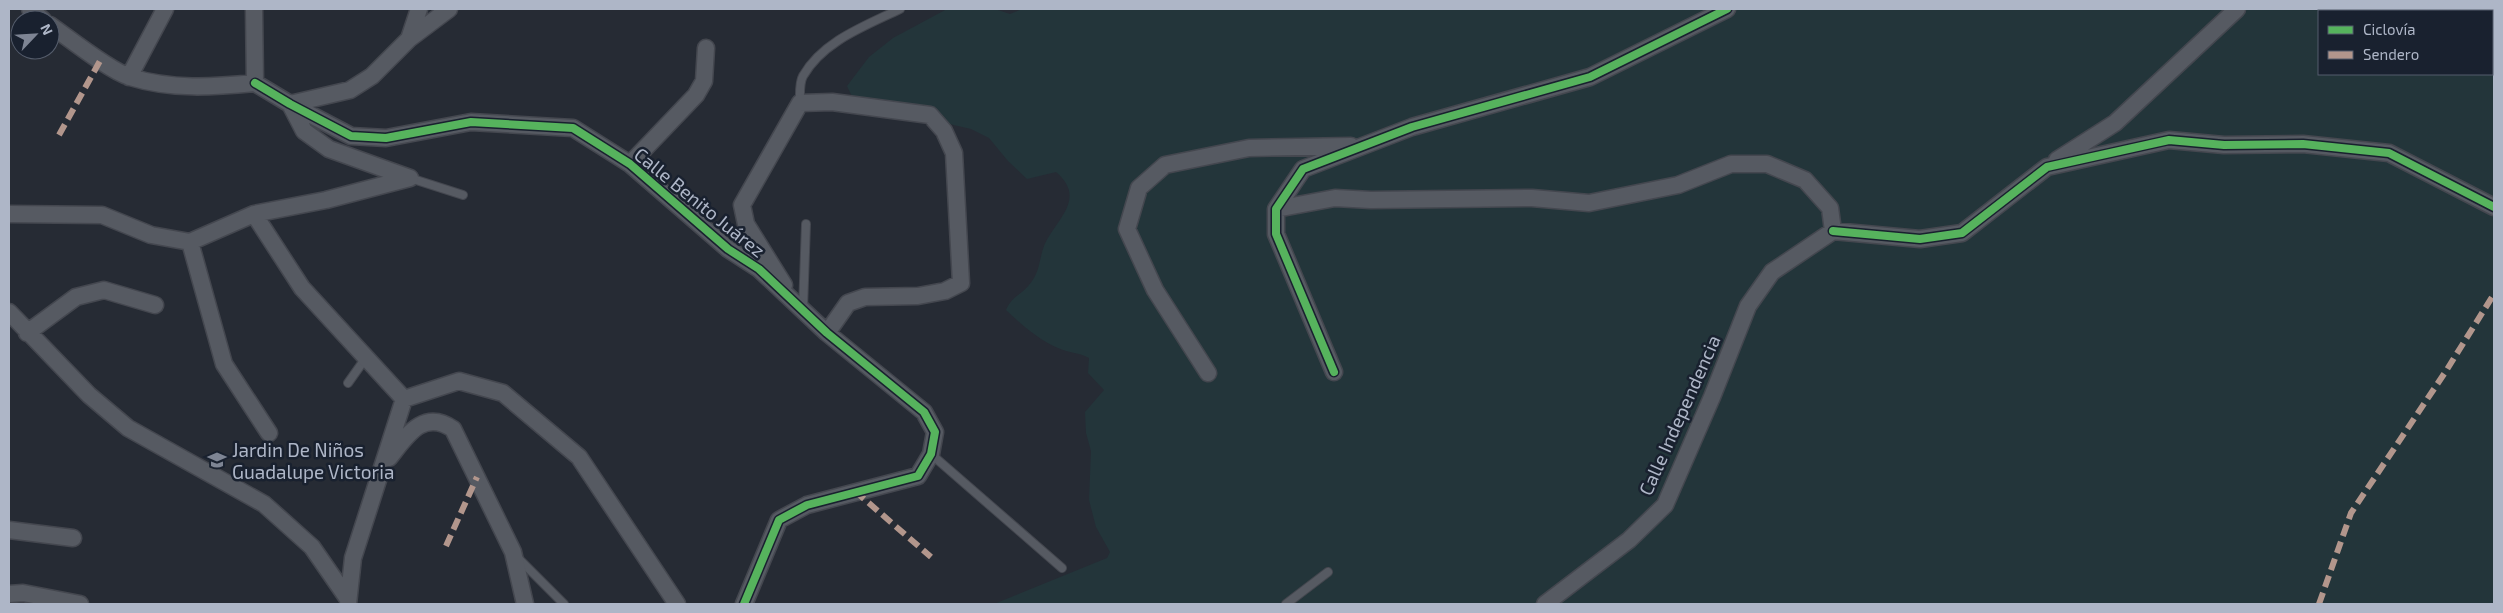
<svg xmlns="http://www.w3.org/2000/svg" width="2503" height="613" font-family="'Exo 2',sans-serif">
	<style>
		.green { fill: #23353a; fill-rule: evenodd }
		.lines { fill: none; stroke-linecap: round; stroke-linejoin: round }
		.lane-casing { stroke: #44474f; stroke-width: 10 }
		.street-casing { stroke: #44474f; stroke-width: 19 }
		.lane { stroke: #565a62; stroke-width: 8 }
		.street { stroke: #565a62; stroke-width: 16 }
		.quiet { stroke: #b2968c; stroke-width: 6; stroke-dasharray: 12 6; stroke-linecap: butt }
		.cycleway-casing { stroke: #19212f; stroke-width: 11 }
		.cycleway { stroke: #56b35d; stroke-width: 8 }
		.labels { text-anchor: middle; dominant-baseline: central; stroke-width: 5; stroke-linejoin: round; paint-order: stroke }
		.street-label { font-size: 19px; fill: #aeb6c7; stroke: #19212f }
		.poi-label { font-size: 19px; fill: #aeb6c7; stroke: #19212f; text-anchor: start }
	</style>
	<rect width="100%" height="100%" fill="#262b34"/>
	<path class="green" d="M947 9H995L1010 14 1022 9H2494V604H994L1107 558 1110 552 1096 527 1089 500 1091 451 1086 433 1085 412 1104 390 1088 373 1089 358C1078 352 1068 353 1058 348 1039 340 1021 324 1006 310 1013 295 1020 296 1029 285 1040 273 1039 259 1044 246 1055 220 1088 199 1056 172L1027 179 1008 161 989 138 971 129 936 121 858 109 847 86 869 57 893 38ZM2319 11H2492V74H2319Z"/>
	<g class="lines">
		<g class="lane-casing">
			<path id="lane" d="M800 103C800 95 799 83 803 76 823 41 865 26 900 9
				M410 178 463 195
				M803 309 806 224
				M348 383 365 359
				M931 454 1062 568
				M517 557 564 604
				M1286 604 1328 572"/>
		</g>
		<g class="street-casing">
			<path id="street" d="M30 9 43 20
				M254 9 255 83
				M50 25C70 39 110 71 130 77 172 90 213 87 255 83
				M409 39 419 9
				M129 77 165 9
				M255 83 290 104 351 136 386 138 471 122 573 128 630 164 728 249 759 269 827 333 924 412 935 432 931 454 918 476 807 505 779 520 744 604
				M290 104 350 90 372 76 409 39 449 9
				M290 104 304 131 329 149 410 178
				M2057 160 2115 123 2237 9
				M630 164 696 95 704 81 706 48
				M1276 209 1335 198 1371 200 1532 198 1589 203 1678 185 1731 164H1767L1805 180 1830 208 1833 231
				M9 214 102 215 151 235 190 242 254 214 326 200 410 178
				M254 214 302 288 404 399
				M1833 231 1920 239 1962 233 2047 167 2169 140 2224 145 2303 144 2389 153 2494 207
				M190 242 224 364 269 433
				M784 285 746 224 742 205 800 103 832 102 930 115 944 131 954 153 961 283 945 291 918 296 865 297 848 303 827 333
				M9 312 89 395 128 428 264 504 312 547 348 599
				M27 333 76 297 104 290 155 305
				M1334 372 1276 234V209L1303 169 1412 127 1590 77 1727 9
				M1208 373 1155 290 1127 229 1139 188 1165 165 1249 148 1351 146
				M389 458C406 437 423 408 453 429L513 552 525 604
				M9 530 73 538
				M9 594 23 593 80 604
				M348 604 353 558 404 399 459 381 503 393 579 457 677 604
				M1545 604 1629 540 1665 505 1712 397 1748 306 1772 272 1833 231"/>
		</g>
		<use href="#lane" class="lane"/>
		<use href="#street" class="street"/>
		<path class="quiet" d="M59 135 101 59
			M855 491 931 557
			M446 546 477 477
			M2319 604 2351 513 2446 371 2494 294"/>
		<g class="cycleway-casing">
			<path id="cycleway" d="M255 83 290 104 351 136 386 138 471 122 573 128 630 164 728 249 759 269 827 333 924 412 935 432 931 454 918 476 807 505 779 520 744 604
				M1833 231 1920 239 1962 233 2047 167 2169 140 2224 145 2303 144 2389 153 2494 207
				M1334 372 1276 234V209L1303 169 1412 127 1590 77 1727 9"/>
		</g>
		<use href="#cycleway" class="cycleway"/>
	</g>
	<defs>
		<g id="school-bare" transform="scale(1.5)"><path d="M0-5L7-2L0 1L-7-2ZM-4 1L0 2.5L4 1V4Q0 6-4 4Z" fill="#7e8594" stroke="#19212f" stroke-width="2.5" paint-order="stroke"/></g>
	</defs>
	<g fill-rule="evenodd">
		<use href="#school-bare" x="217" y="460"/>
	</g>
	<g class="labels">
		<g class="street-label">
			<text transform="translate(700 202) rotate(39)">Calle Benito Juárez</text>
			<text transform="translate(1679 415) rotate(-66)">Calle Independencia</text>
		</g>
		<g class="poi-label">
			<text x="232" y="449">Jardin De Niños<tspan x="232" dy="22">Guadalupe Victoria</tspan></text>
		</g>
	</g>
	<rect width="2503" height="613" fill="none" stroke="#aeb6c7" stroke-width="20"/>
	<rect x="2318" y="10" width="175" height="65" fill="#19212f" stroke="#555d6c"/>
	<rect x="2328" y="26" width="25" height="8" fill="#56b35d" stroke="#555d6c"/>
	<text x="2363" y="35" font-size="15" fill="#aeb6c7">Ciclovía</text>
	<rect x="2328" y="51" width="25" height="8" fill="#b2968c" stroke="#555d6c"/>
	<text x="2363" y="60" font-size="15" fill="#aeb6c7">Sendero</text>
	<g transform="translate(35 35) rotate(65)"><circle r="24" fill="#19212f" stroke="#555d6c"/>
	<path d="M0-4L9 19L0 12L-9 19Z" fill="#7e8594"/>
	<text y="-8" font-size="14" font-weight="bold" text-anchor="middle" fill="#aeb6c7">N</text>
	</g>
</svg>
